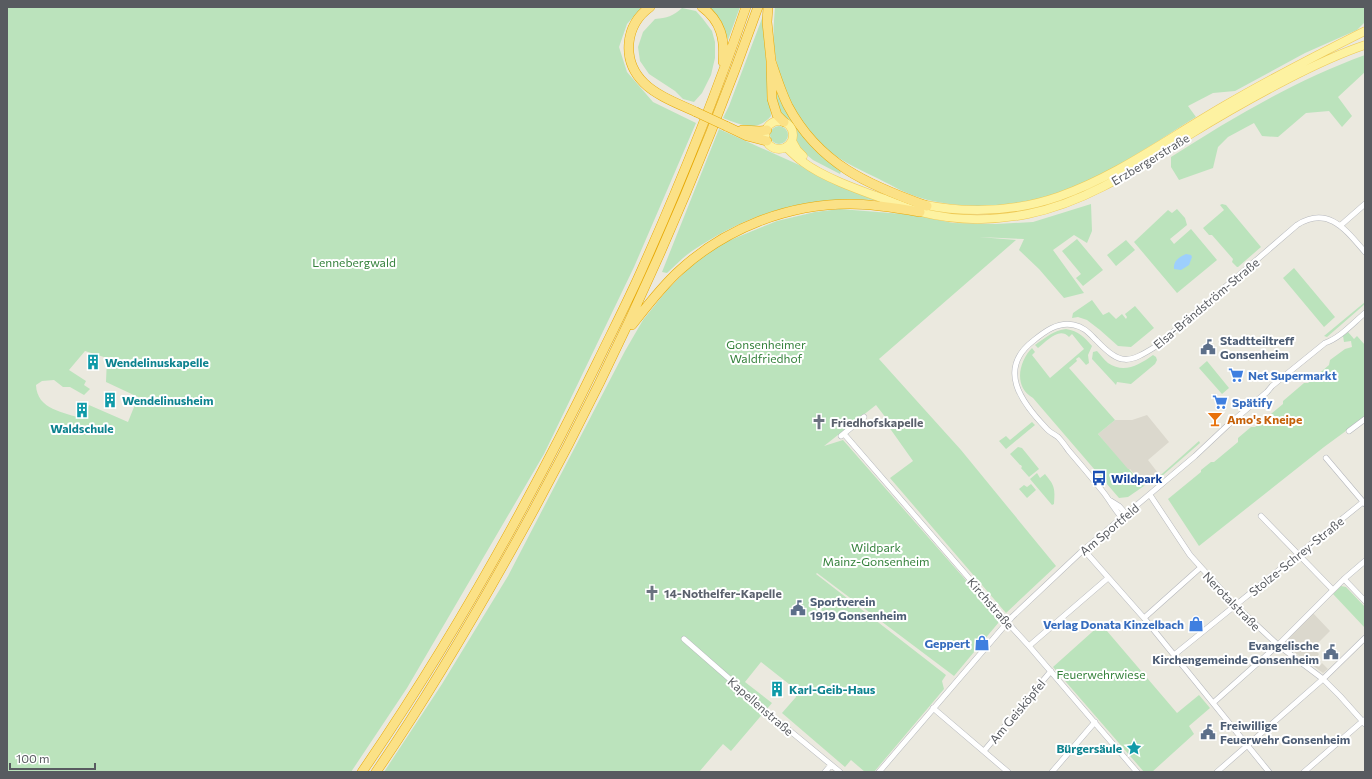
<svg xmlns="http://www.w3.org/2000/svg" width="1372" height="779" font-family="Commissioner,sans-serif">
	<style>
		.education { fill: #dbd8cd }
		.green { fill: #bbe3bc; fill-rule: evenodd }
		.water { fill: #9dcffd }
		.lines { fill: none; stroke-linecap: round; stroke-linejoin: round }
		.minor-casing { stroke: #b5b7bc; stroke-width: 6 }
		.primary-casing { stroke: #eec955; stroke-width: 9 }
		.motorway-casing { stroke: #e6a804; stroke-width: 10 }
		.minor { stroke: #fff; stroke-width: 5 }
		.primary { stroke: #fdf2a1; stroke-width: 8 }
		.motorway { stroke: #fbe186; stroke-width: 9 }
		.motorway-bridge-casing { stroke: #e6a804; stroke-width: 10; stroke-linecap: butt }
		.motorway-bridge { stroke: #fbe186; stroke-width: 9 }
		.labels { text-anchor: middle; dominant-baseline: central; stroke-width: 4; stroke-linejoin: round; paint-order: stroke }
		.street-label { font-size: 12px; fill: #585b60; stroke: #fff }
		.park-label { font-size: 12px; fill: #35823c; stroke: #fff }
		.service-label { font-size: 12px; font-weight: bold; fill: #4e5e75; stroke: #fff; text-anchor: start }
		.culture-label { font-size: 12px; font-weight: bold; fill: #0d838f; stroke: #fff; text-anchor: start }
		.shop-label { font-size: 12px; font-weight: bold; fill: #366cbe; stroke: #fff; text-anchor: start }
		.food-label { font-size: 12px; font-weight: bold; fill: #c56008; stroke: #fff; text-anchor: start }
		.worship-label { font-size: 12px; font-weight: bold; fill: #5b616d; stroke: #fff; text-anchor: start }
		.transit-label { font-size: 12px; font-weight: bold; fill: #164399; stroke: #fff; text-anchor: start }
	</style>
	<rect width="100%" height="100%" fill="#ebe9df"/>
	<path class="education" d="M1147 415 1169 442 1148 460 1158 473 1144 486 1130 469 1128 470 1098 434 1115 420H1132Z
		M1313 613 1330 631 1313 648 1319 654 1317 657 1321 662 1317 666 1319 667 1322 663 1328 669 1323 673 1283 644Z"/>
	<path class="green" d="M7 7H642L627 24 619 47 627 72 653 102 696 123 634 267 544 454 407 688 351 772H7ZM85 351 107 358 106 382 138 397 128 422 89 405 83 419C64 412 37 410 36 385L42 381 54 380 63 387H70L84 395 90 389 84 385 86 381 69 370Z
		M708 7H740L728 40C724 26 717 18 708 7Z
		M775 7H1365V22L1357 30 1305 53 1235 91 1213 93 1188 106 1196 117C1146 148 1097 183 1041 198 1003 208 958 209 921 198 906 194 893 186 879 179 863 171 844 163 829 151 799 127 778 84 774 46 773 33 774 20 775 7Z
		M682 8 696 11 703 19 712 31 715 42V58L711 75 702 93 694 102 683 99 675 91 649 74 640 61 638 47 643 32 655 19C667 18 673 16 682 8Z
		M764 13C764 42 767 71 769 100 769 105 771 110 771 116 756 133 742 125 723 118L729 106Z
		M1365 55V72L1338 97 1352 116 1342 127 1329 111 1306 113 1278 137 1262 136 1254 123 1228 137 1218 147 1213 168 1179 180 1171 167V157C1232 118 1296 80 1365 55Z
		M775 90H776L841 171 840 174 813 160 801 150 796 141V133L794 126 779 113Z
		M770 135a9 9 0 1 1 18 0a9 9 0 1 1-18 0Z
		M719 129 875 199V200C806 196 750 212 692 251 683 257 675 266 667 273L662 272Z
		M1091 204 1092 231 1087 243 1074 235 1053 250 1084 293 1064 298 1039 269 1019 250 1024 239 979 237 1016 240 879 359 961 450 1056 566 1006 613 890 478 913 461 884 420 886 418 876 405 824 446 843 440 999 618V622L954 676 817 573 816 574 946 675 942 681 944 689 874 772H865L851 760 845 767 782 713 796 697 794 688 761 662 745 682 772 703 731 751 723 744 699 772H384L442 684 508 576 625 351 643 320 667 290 694 263 723 243 777 221 815 212 840 209 915 215 953 223 996 224 1033 222Z
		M1222 204 1226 205 1261 247 1238 267H1237L1232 262 1233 259 1212 235H1209L1203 228 1224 210 1220 205Z
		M1177 209 1185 218 1187 225 1170 239 1174 244 1191 229 1217 260 1177 293 1134 242 1168 210 1172 213Z
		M1077 239 1103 270 1083 286 1076 278 1081 274 1062 251Z
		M1126 240 1135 250 1116 266 1107 255Z
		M1294 268 1335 317 1324 327 1283 278Z
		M1092 300 1103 315 1109 312 1116 319 1122 314 1126 319 1127 317 1125 314 1135 306 1154 328 1131 347 1118 346 1100 330 1087 320 1078 317 1072 318 1073 313Z
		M1365 302V304L1327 337 1324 336Z
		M1066 329C1079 331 1084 337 1092 346L1088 355 1089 363 1086 365 1079 357 1076 359 1077 361 1069 368 1115 420 1098 434 1128 469H1129L1144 486 1128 497 1119 498 1033 398C1013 387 1019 361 1032 348L1035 352 1032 355 1050 378 1084 349 1072 334 1069 337C1059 326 1046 342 1038 348L1035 345C1045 338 1054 330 1066 329Z
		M1348 332 1354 339 1357 336 1365 345V417L1324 447 1199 546 1168 499 1201 472V470L1211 462H1214L1238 442V438L1251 427H1255L1283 404V401L1304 383H1308L1329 365 1330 360 1345 349 1352 347 1351 341 1344 342 1343 336Z
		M1097 351C1100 354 1104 360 1108 363 1124 374 1139 365 1153 355L1156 357 1157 360 1155 364 1131 384 1117 382 1116 385 1092 359 1093 352Z
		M1207 361 1229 388 1222 394 1199 368Z
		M1032 422 1035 425 1006 449 999 441 1006 436 1010 440Z
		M1199 441 1200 443 1155 482 1154 481Z
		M1018 447 1022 448 1039 469 1029 477 1021 468 1022 467 1021 465H1020L1010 454Z
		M1037 473 1040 478 1045 474C1055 486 1055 488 1054 504L1052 505 1030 479Z
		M1031 484 1036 490 1027 498 1019 489 1024 485 1027 487Z
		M1341 586 1346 587 1365 607V628L1333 594Z
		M1101 624 1177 713 1199 695 1210 708 1189 726 1194 734 1152 772H1144L1053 667Z"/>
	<path class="water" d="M1186 254 1191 255 1192 257 1189 265 1181 270 1174 269C1173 261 1179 257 1186 254Z"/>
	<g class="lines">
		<g class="minor-casing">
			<path id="minor" d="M1341 225 1365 204
				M1349 431 1365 419
				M844 434 1007 622 1029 646 1137 772
				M841 436 864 417
				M1326 458 1365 504
				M1150 495 1190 555 1235 605 1278 645 1323 679 1340 696 1365 724
				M1111 501 1119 506 1126 514
				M1261 516 1333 590
				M1122 518C1115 510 1110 501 1104 493 1093 479 1081 465 1069 451 1066 447 1062 441 1058 437 1054 434 1049 432 1046 428 1021 402 997 369 1033 341 1044 332 1058 321 1074 325 1084 327 1089 333 1096 340 1121 366 1128 364 1158 345L1297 225C1328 205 1346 230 1365 252
				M1084 550 1144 618 1269 772
				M1344 579 1365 601
				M1144 618 1200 568
				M684 639 772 716 840 772
				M1029 646 1108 578
				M1174 655 1363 502
				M1213 703 1278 645 1344 579 1365 561
				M933 708 1008 772
				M984 751 1051 671
				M825 772 831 765
				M879 772 1012 617 1080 553 1195 456 1228 425 1267 392 1272 386 1325 343C1340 338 1353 323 1365 313
				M1052 772 1095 722
				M1217 772 1323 679 1365 638
				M1304 772 1364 720"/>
		</g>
		<g class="primary-casing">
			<path id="primary" d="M765 135a14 14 0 1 1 28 0a14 14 0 1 1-28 0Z
				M792 141 797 150 803 156
				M786 147C791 152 797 158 803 162 824 178 862 191 887 200 898 204 909 209 920 212 955 221 993 221 1028 214 1088 202 1138 167 1189 135 1220 116 1253 97 1286 80 1311 67 1338 54 1365 45
				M921 204C1048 231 1121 166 1224 106 1270 79 1317 55 1365 31"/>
		</g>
		<g class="motorway-casing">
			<path id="motorway" d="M650 7C625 25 621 60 644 83 657 96 679 104 696 112
				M702 7C721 21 725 39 723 62
				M768 7 767 22 771 61 772 99 777 115 784 122
				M771 61C776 76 781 92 788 106 819 164 868 185 927 206
				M726 126 747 136 767 141
				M742 130 760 131 767 130
				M632 325C647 306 662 286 680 270 726 228 788 204 850 204 873 204 897 208 920 212
				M362 772C452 641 529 503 598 361 613 330 629 299 643 267 681 182 716 95 746 7
				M376 772C425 701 469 626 511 551 609 377 691 195 758 7"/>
		</g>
		<use href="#minor" class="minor"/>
		<use href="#primary" class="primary"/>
		<use href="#motorway" class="motorway"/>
		<g class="motorway-bridge-casing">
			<path id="motorway-bridge" d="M696 112 726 126"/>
		</g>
		<use href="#motorway-bridge" class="motorway-bridge"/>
	</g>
	<defs>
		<g id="civic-bare" transform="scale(1.2)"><path d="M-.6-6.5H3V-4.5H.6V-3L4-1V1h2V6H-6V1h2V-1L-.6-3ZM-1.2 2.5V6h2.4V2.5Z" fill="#5c6f8a" stroke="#fff" stroke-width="2.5" paint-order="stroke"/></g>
		<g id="building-bare" transform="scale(1.2)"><path d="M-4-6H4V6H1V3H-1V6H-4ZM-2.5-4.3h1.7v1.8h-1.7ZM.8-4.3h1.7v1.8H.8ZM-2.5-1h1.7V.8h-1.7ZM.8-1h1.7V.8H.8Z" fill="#0f9aa8" stroke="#fff" stroke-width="2.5" paint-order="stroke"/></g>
		<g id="supermarket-bare" transform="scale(1.2)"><path d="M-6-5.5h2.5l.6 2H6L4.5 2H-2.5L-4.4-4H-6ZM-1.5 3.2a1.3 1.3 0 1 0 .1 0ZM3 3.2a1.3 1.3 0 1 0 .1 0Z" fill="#3f7fe0" stroke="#fff" stroke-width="2.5" paint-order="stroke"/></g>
		<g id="bar-bare" transform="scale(1.2)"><path d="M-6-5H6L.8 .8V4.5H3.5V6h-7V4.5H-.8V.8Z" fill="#e8710a" stroke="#fff" stroke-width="2.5" paint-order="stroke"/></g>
		<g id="church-bare" transform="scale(1.2)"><path d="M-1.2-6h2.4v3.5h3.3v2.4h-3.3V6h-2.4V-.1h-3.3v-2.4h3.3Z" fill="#6b7280" stroke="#fff" stroke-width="2.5" paint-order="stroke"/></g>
		<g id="bus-bare" transform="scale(1.2)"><path d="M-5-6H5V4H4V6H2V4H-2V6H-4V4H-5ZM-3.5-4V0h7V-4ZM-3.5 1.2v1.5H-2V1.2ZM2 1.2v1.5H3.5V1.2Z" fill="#1a4fb4" stroke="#fff" stroke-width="2.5" paint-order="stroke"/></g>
		<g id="shop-bare" transform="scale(1.2)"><path d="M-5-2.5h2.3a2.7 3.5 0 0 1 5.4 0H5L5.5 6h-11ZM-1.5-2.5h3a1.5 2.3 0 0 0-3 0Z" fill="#3f7fe0" stroke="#fff" stroke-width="2.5" paint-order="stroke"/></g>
		<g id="sight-bare" transform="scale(1.2)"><path d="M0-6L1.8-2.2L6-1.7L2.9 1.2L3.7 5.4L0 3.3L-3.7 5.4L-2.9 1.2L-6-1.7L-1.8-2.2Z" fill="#0f9aa8" stroke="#fff" stroke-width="2.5" paint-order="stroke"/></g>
	</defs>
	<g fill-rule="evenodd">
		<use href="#civic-bare" x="1208" y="347"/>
		<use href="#building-bare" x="93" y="362"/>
		<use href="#supermarket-bare" x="1236" y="375"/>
		<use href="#building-bare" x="110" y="400"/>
		<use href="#supermarket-bare" x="1220" y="402"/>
		<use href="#building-bare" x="82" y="410"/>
		<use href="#bar-bare" x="1215" y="419"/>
		<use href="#church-bare" x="819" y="422"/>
		<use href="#bus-bare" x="1099" y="478"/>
		<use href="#church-bare" x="652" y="593"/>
		<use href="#civic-bare" x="798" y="608"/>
		<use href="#shop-bare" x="1196" y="624"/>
		<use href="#shop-bare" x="982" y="643"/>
		<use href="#civic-bare" x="1331" y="652"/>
		<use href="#building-bare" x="777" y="689"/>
		<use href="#civic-bare" x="1208" y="732"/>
		<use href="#sight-bare" x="1134" y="748"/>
	</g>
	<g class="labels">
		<g class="street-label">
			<text transform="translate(1150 159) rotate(-31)">Erzbergerstraße</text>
			<text transform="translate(1206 303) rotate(-40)">Elsa-Brändström-Straße</text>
			<text transform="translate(1109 529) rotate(-40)">Am Sportfeld</text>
			<text transform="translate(1296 556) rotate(-39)">Stolze-Schrey-Straße</text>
			<text transform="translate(1232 601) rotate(46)">Nerotalstraße</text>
			<text transform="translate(991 603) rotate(49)">Kirchstraße</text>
			<text transform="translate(761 706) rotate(41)">Kapellenstraße</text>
			<text transform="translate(1017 711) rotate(-50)">Am Geisköpfel</text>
		</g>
		<g class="park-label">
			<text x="354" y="262">Lennebergwald</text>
			<text x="766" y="344">Gonsenheimer<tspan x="766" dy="14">Waldfriedhof</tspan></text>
			<text x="876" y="547">Wildpark<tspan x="876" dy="14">Mainz-Gonsenheim</tspan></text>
			<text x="1101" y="674">Feuerwehrwiese</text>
		</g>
		<g class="service-label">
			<text x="1220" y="340">Stadtteiltreff<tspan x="1220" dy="14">Gonsenheim</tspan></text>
			<text x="810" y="601">Sportverein<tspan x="810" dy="14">1919 Gonsenheim</tspan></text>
			<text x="1319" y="645" text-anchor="end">Evangelische<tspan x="1319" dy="14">Kirchengemeinde Gonsenheim</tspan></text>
			<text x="1220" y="725">Freiwillige<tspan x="1220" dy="14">Feuerwehr Gonsenheim</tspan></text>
		</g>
		<g class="culture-label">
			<text x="105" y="362">Wendelinuskapelle</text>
			<text x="122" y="400">Wendelinusheim</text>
			<text x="82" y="428" text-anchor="middle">Waldschule</text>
			<text x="789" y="689">Karl-Geib-Haus</text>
			<text x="1122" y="748" text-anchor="end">Bürgersäule</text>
		</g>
		<g class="shop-label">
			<text x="1248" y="375">Net Supermarkt</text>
			<text x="1232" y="402">Spätify</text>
			<text x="1184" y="624" text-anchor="end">Verlag Donata Kinzelbach</text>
			<text x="970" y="643" text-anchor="end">Geppert</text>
		</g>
		<g class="food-label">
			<text x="1227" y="419">Amo's Kneipe</text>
		</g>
		<g class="worship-label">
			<text x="831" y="422">Friedhofskapelle</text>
			<text x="664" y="593">14-Nothelfer-Kapelle</text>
		</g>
		<g class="transit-label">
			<text x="1111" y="478">Wildpark</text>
		</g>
	</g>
	<rect width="1372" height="779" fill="none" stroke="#585b60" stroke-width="16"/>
	<path d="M10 763v6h85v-6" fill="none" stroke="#585b60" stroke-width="2"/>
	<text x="16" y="763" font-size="12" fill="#585b60" stroke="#ffffff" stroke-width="3" paint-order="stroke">100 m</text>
</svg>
